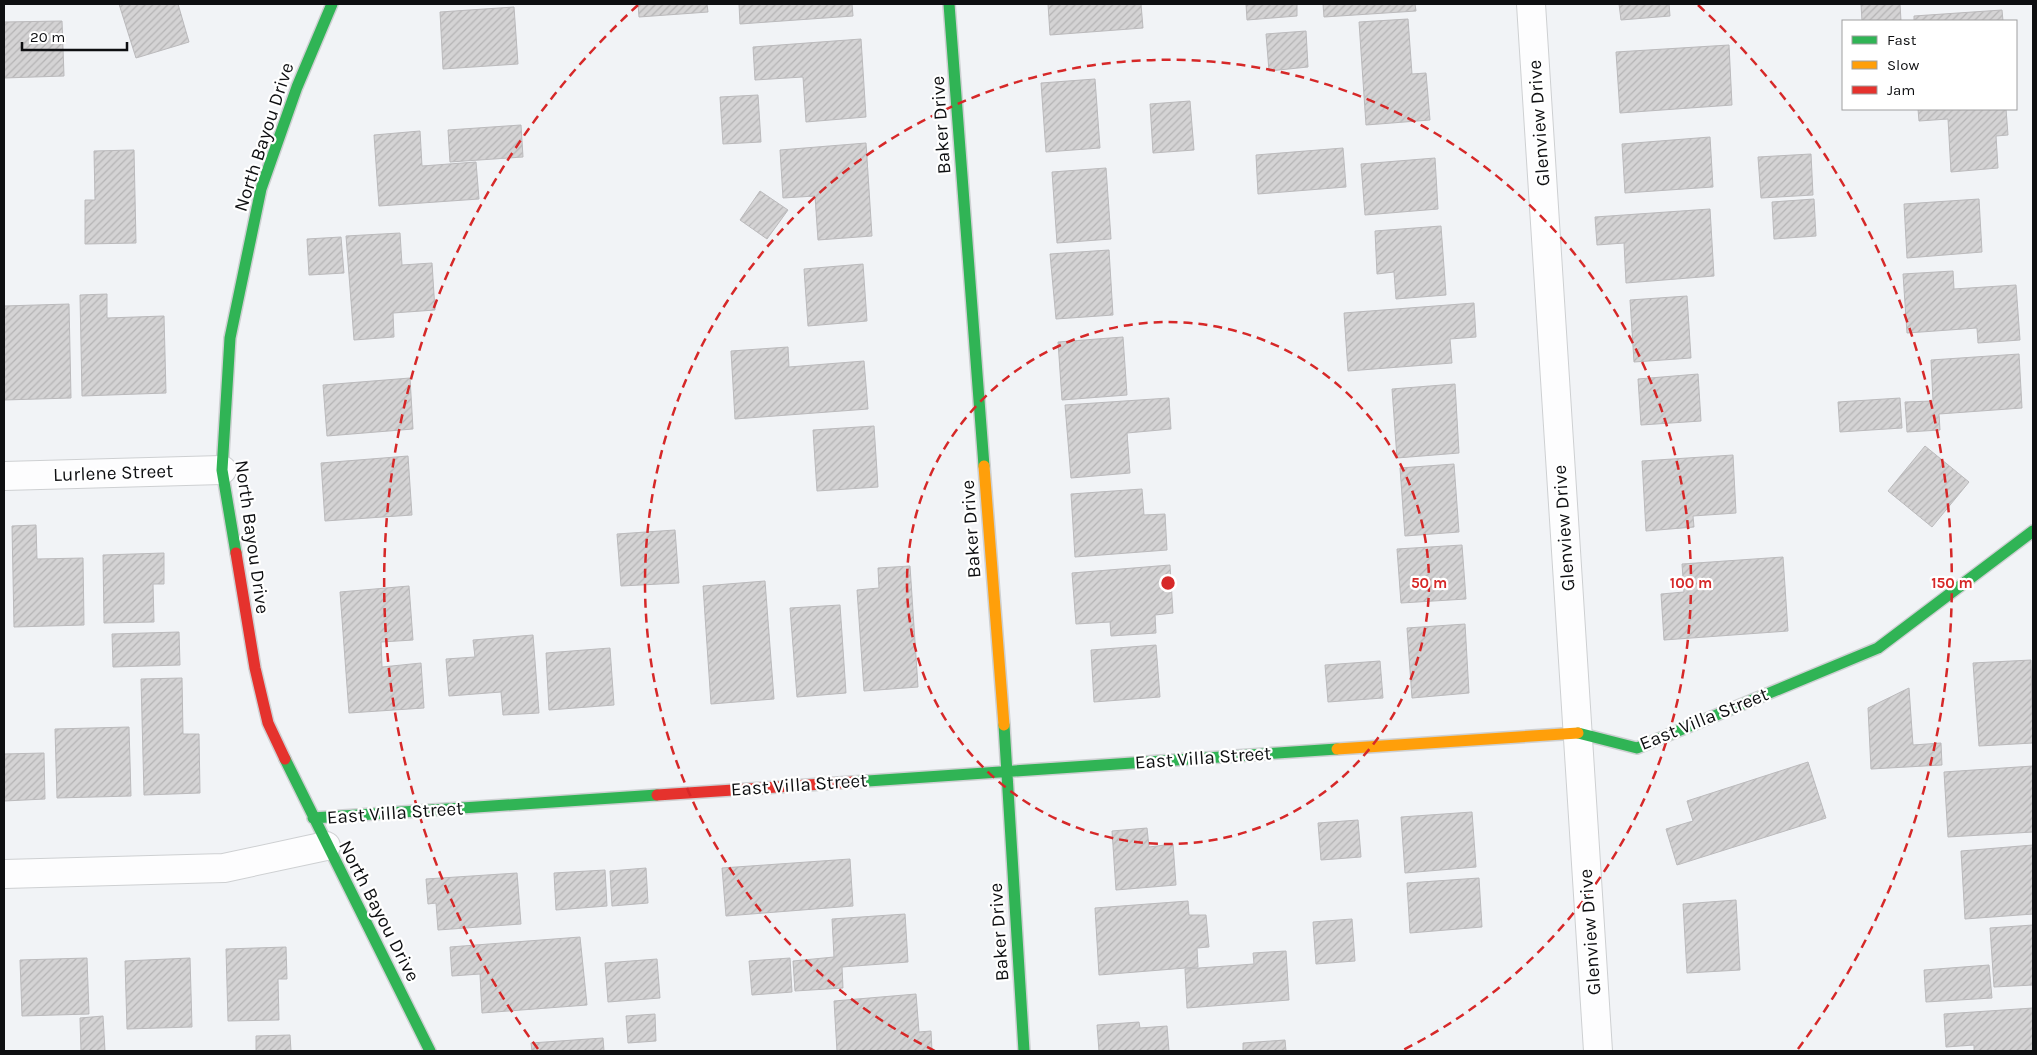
<svg xmlns="http://www.w3.org/2000/svg" width="2037" height="1055" font-family="Karla,sans-serif">
	<style>
		.building { fill: url(#building-hatch); stroke: #bbbabc }
		.lines { fill: none; stroke-linecap: round; stroke-linejoin: round }
		.street-casing { stroke: #ced0d2; stroke-width: 30 }
		.fast-casing { stroke: #ced0d2; stroke-width: 14 }
		.slow-casing { stroke: #ced0d2; stroke-width: 14 }
		.jam-casing { stroke: #ced0d2; stroke-width: 14 }
		.street { stroke: #fdfdfe; stroke-width: 28 }
		.fast { stroke: #30b455; stroke-width: 11 }
		.slow { stroke: #ff9f0a; stroke-width: 11 }
		.jam { stroke: #e5322d; stroke-width: 11 }
		.ring { fill: none; stroke: #d62828; stroke-width: 2.5; stroke-dasharray: 9 6 }
		.labels { text-anchor: middle; dominant-baseline: central; stroke-width: 4.5; stroke-linejoin: round; paint-order: stroke }
		.street-label { font-size: 19px; fill: #0e0f11; stroke: #fff }
		.centre { fill: #d62828; stroke: #fff; stroke-width: 2.5 }
		.ring-label { font-size: 15px; text-anchor: middle; font-weight: bold; fill: #d62828; stroke: #fff; stroke-width: 4.5; stroke-linejoin: round; paint-order: stroke }
	</style>
	<defs>
		<pattern id="building-hatch" width="6" height="6" patternUnits="userSpaceOnUse" patternTransform="scale(1.25)"><rect width="6" height="6" fill="#d4d3d4"/><path d="M-1 1l2-2M0 6l6-6M5 7l2-2" fill="none" stroke="#b5b4b5"/></pattern>
	</defs>
	<rect width="100%" height="100%" fill="#f1f3f6"/>
	<path class="building" d="M119 4H178L189 42 136 58Z
		M638 4H707L708 12 639 17Z
		M739 4H852L853 16 740 24Z
		M1048 4H1141L1143 28 1050 35Z
		M1246 4H1297V16L1247 20Z
		M1323 4H1415L1416 11 1324 17Z
		M1619 4H1669L1670 16 1621 20Z
		M1861 4H1900L1901 21H1862Z
		M514 7 518 64 443 69 440 12Z
		M2002 10 2003 21H1914V16Z
		M1408 19 1412 74 1426 73 1430 120 1366 125 1359 22Z
		M62 21 64 76 4 78V22Z
		M1306 31 1308 67 1269 71 1266 34Z
		M861 39 866 117 806 122 803 77 755 80 753 47Z
		M1729 45 1732 105 1620 113 1616 52Z
		M1095 79 1100 148 1046 152 1041 83Z
		M758 95 761 142 723 144 720 97Z
		M1190 101 1194 150 1153 153 1150 104Z
		M1918 109H2006L2008 135 1996 136 1998 168 1951 172 1948 119 1919 121Z
		M521 125 523 157 450 162 448 130Z
		M420 131 422 166 476 162 479 199 379 206 374 135Z
		M1710 137 1713 187 1625 193 1622 144Z
		M866 143 872 236 818 240 815 196 783 198 780 150Z
		M1343 148 1346 187 1258 194 1256 155Z
		M134 150 136 243 85 244V200H95L94 151Z
		M1811 154 1813 195 1761 198 1758 157Z
		M1435 158 1438 209 1365 215 1361 164Z
		M1106 168 1111 239 1057 243 1052 172Z
		M760 191 788 210 767 239 740 220Z
		M1814 199 1816 236 1774 239 1772 202Z
		M1979 199 1982 252 1907 258 1904 204Z
		M1710 209 1714 276 1626 283 1624 243 1597 245 1595 217Z
		M1441 226 1446 295 1396 299 1394 272 1377 274 1375 231Z
		M400 233 402 265 432 263 435 310 393 313 394 337 354 340 346 236Z
		M341 237 344 273 309 275 307 239Z
		M1109 250 1113 315 1056 319 1050 254Z
		M863 264 867 321 808 326 804 269Z
		M1953 271 1954 289 2016 285 2020 340 1978 343 1977 328 1907 333 1903 274Z
		M107 294V318L164 316 166 393 82 396 80 295Z
		M1687 296 1691 358 1634 362 1630 300Z
		M1474 303 1476 337 1450 339 1452 363 1348 371 1344 313Z
		M69 304 71 398 4 400V306Z
		M1123 337 1127 395 1062 400 1058 342Z
		M788 347 789 367 864 361 868 409 735 419 731 351Z
		M2019 354 2022 408 1939 414 1940 430 1907 432 1905 402 1933 401 1931 360Z
		M1698 374 1701 421 1641 425 1638 379Z
		M410 378 413 429 327 436 323 385Z
		M1455 384 1459 453 1397 458 1392 389Z
		M1169 398 1171 429 1127 433 1130 473 1071 478 1065 405Z
		M1900 398 1902 428 1840 432 1838 402Z
		M874 426 878 487 817 491 813 430Z
		M1925 446 1969 482 1932 527 1888 491Z
		M1733 455 1736 513 1693 516 1694 527 1646 531 1642 461Z
		M408 456 412 515 325 521 321 463Z
		M1454 464 1459 532 1405 536 1400 468Z
		M1142 489 1144 515 1165 514 1167 550 1075 557 1071 494Z
		M36 525 37 559 83 558 84 625 14 627 12 526Z
		M675 530 679 583 621 586 617 534Z
		M1462 545 1466 599 1401 603 1397 549Z
		M164 553V584H153L154 622 104 623 103 555Z
		M1783 557 1788 631 1664 640 1661 594 1684 592 1682 564Z
		M1170 565 1173 613 1155 615 1156 633 1111 636 1110 622 1076 624 1072 573Z
		M910 566 918 687 864 691 857 590 879 588 878 568Z
		M765 581 774 699 711 704 703 586Z
		M409 586 413 640 381 642 382 667 421 663 424 708 349 713 340 592Z
		M840 605 846 693 797 697 790 608Z
		M1465 624 1469 693 1412 698 1407 628Z
		M179 632 180 665 113 667 112 634Z
		M533 635 539 713 503 715 501 692 449 696 446 659 475 657 473 640Z
		M1156 645 1160 697 1094 702 1091 650Z
		M610 648 614 705 549 710 546 653Z
		M2031 660 2033 743 1979 746 1973 663Z
		M1380 661 1383 698 1328 702 1325 665Z
		M182 678 183 734H199L200 793 144 795 141 679Z
		M1909 688 1913 745 1941 743 1942 765 1871 769 1868 708Z
		M129 727 131 796 57 798 55 729Z
		M44 753 45 799 4 801V754Z
		M1808 762 1826 818 1677 865 1666 829 1693 821 1687 801Z
		M2033 766V832L1948 837 1944 772Z
		M1472 812 1476 867 1405 873 1401 817Z
		M1358 820 1361 857 1321 860 1318 823Z
		M1147 828 1149 847 1173 844 1176 885 1116 890 1112 831Z
		M2033 845V914L1965 919 1961 851Z
		M850 859 853 906 726 916 722 868Z
		M646 868 648 903 612 906 610 871Z
		M605 870 607 906 556 910 554 873Z
		M517 873 521 924 438 930 436 903 428 904 426 879Z
		M1479 878 1482 927 1410 933 1407 883Z
		M1736 900 1740 970 1687 973 1683 904Z
		M1188 901 1189 915H1206L1209 947 1197 948 1198 967 1099 975 1095 908Z
		M905 914 908 962 842 967 843 988 795 991 793 961 834 957 832 919Z
		M1352 919 1355 961 1316 964 1313 922Z
		M2033 925V985L1994 987 1990 928Z
		M580 937 587 1005 482 1013 480 974 452 976 450 947Z
		M286 947 287 979H278L279 1020 228 1021 226 949Z
		M1286 951 1289 1000 1187 1008 1185 969 1254 964 1253 953Z
		M87 958 89 1014 22 1016 20 960Z
		M190 958 192 1027 127 1029 125 961Z
		M790 958 792 992 752 995 749 961Z
		M657 959 660 998 608 1002 605 963Z
		M1989 965 1992 998 1926 1002 1924 970Z
		M916 994 919 1032 931 1031 932 1051H837L834 1001Z
		M2033 1008V1051H1974V1045L1946 1047 1944 1014Z
		M655 1014 656 1041 628 1043 626 1016Z
		M103 1016 105 1051H81L80 1018Z
		M1139 1022 1140 1028 1167 1026 1169 1051H1099L1097 1025Z
		M290 1035 291 1051H256V1036Z
		M603 1038 604 1051H532L531 1043Z
		M1285 1040 1286 1051H1243V1043Z"/>
	<g class="lines">
		<g class="street-casing">
			<path id="street" d="M1531 4 1598 1051
				M4 476 222 470
				M4 874 224 868 326 846"/>
		</g>
		<g class="fast-casing">
			<path id="fast" d="M949 4 984 466
				M236 553 222 470 230 338 261 189 297 87 332 4
				M1004 725 1024 1051
				M1578 733 1637 748 1878 648 2033 531
				M285 759 430 1051
				M853 782 1337 749
				M313 818 657 795"/>
		</g>
		<g class="slow-casing">
			<path id="slow" d="M984 466 1004 725
				M1337 749 1578 733"/>
		</g>
		<g class="jam-casing">
			<path id="jam" d="M236 553 255 668 268 723 285 759
				M657 795 853 782"/>
		</g>
		<use href="#street" class="street"/>
		<use href="#fast" class="fast"/>
		<use href="#slow" class="slow"/>
		<use href="#jam" class="jam"/>
	</g>
	<g class="ring">
		<circle cx="1168" cy="583" r="261"/>
		<path d="M935 1051A523 523 0 1 1 1401 1051"/>
		<path d="M538 1049A784 784 0 0 1 638 5M1698 5A784 784 0 0 1 1798 1049"/>
	</g>
	<g class="labels">
		<g class="street-label">
			<text transform="translate(1539 123) rotate(-94)">Glenview Drive</text>
			<text transform="translate(941 125) rotate(-94)">Baker Drive</text>
			<text transform="translate(264 137) rotate(-72)">North Bayou Drive</text>
			<text transform="translate(113 473) rotate(-2)">Lurlene Street</text>
			<text transform="translate(1564 528) rotate(-94)">Glenview Drive</text>
			<text transform="translate(971 529) rotate(-94)">Baker Drive</text>
			<text transform="translate(252 537) rotate(82)">North Bayou Drive</text>
			<text transform="translate(1704 719) rotate(-22)">East Villa Street</text>
			<text transform="translate(1203 758) rotate(-4)">East Villa Street</text>
			<text transform="translate(799 785) rotate(-4)">East Villa Street</text>
			<text transform="translate(395 813) rotate(-4)">East Villa Street</text>
			<text transform="translate(379 911) rotate(63)">North Bayou Drive</text>
			<text transform="translate(999 932) rotate(-94)">Baker Drive</text>
			<text transform="translate(1590 932) rotate(-94)">Glenview Drive</text>
		</g>
	</g>
	<circle cx="1168" cy="583" r="8" class="centre"/>
	<g class="ring-label">
		<text x="1429" y="588">50 m</text>
		<text x="1691" y="588">100 m</text>
		<text x="1952" y="588">150 m</text>
	</g>
	<rect width="2037" height="1055" fill="none" stroke="#0e0f11" stroke-width="10"/>
	<rect x="1842" y="20" width="175" height="90" fill="#ffffff" stroke="#9f9fa0"/>
	<rect x="1852" y="36" width="25" height="8" fill="#30b455" stroke="#9f9fa0"/>
	<text x="1887" y="45" font-size="15" fill="#0e0f11">Fast</text>
	<rect x="1852" y="61" width="25" height="8" fill="#ff9f0a" stroke="#9f9fa0"/>
	<text x="1887" y="70" font-size="15" fill="#0e0f11">Slow</text>
	<rect x="1852" y="86" width="25" height="8" fill="#e5322d" stroke="#9f9fa0"/>
	<text x="1887" y="95" font-size="15" fill="#0e0f11">Jam</text>
	<path d="M22 42v8h105v-8" fill="none" stroke="#0e0f11" stroke-width="2.5"/>
	<text x="30" y="42" font-size="15" fill="#0e0f11" stroke="#ffffff" stroke-width="4" paint-order="stroke">20 m</text>
</svg>
